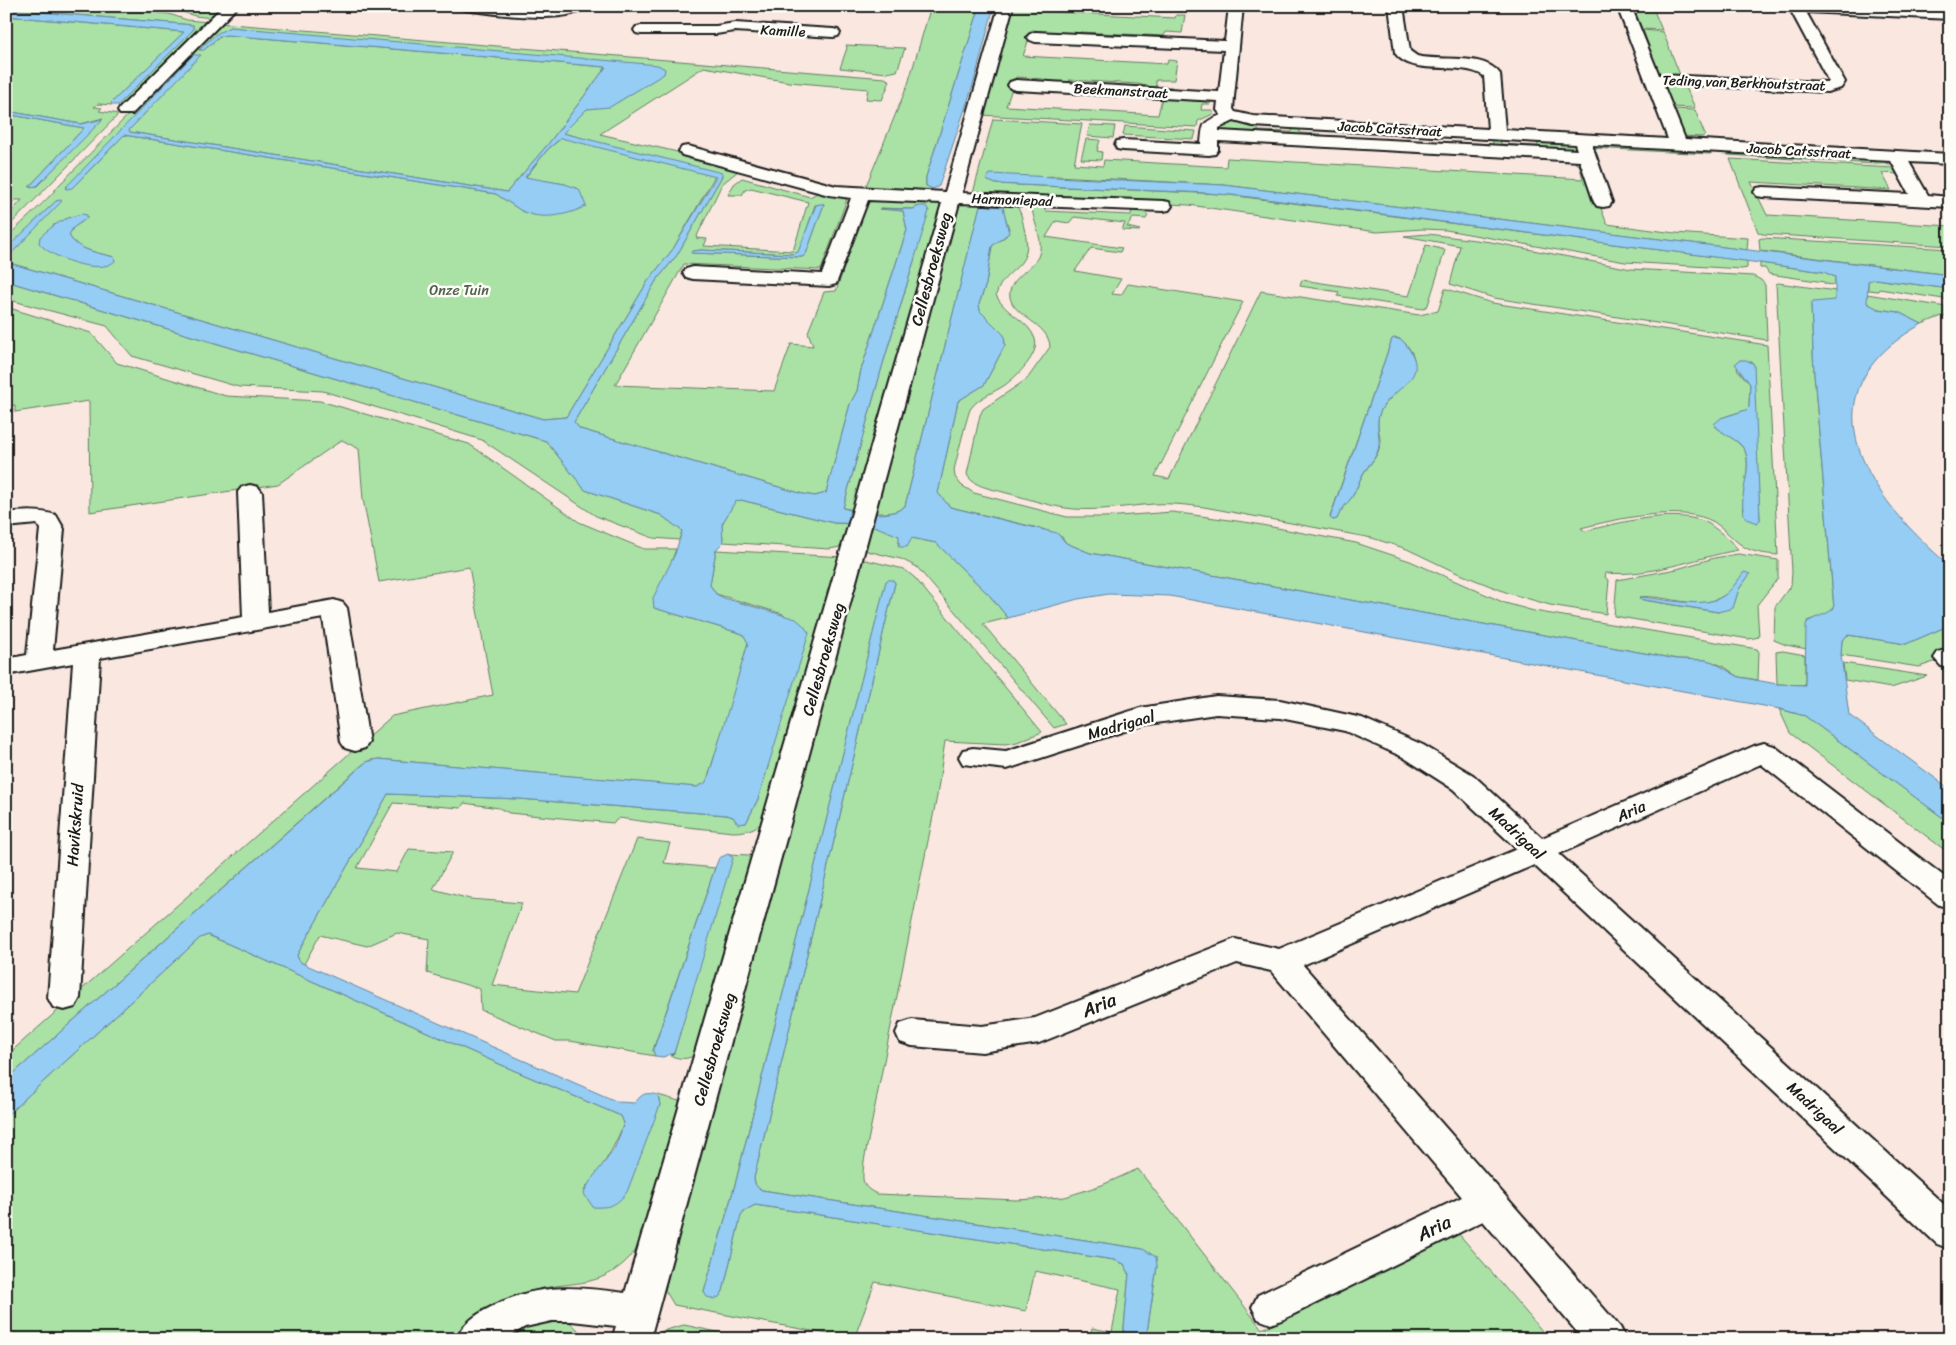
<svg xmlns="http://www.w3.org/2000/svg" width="1956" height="1345" font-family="Sriracha,sans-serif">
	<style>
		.green { fill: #aae1a5; stroke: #637e60; fill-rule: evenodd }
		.water { fill: #95cdf4; stroke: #65869e }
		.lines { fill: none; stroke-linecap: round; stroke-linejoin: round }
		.minor-casing { stroke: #1c1c1c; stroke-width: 4 }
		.minor { fill: #fdfcf7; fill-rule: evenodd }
		.labels { text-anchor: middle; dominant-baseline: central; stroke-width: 5; stroke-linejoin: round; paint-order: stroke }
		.far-street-label { font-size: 14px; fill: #1c1c1c; stroke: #fdfcf7 }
		.far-park-label { font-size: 14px; fill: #4e614c; stroke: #fdfcf7 }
		.street-label { font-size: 16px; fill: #1c1c1c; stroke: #fdfcf7 }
		.near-street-label { font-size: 19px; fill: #1c1c1c; stroke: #fdfcf7 }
	</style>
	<rect width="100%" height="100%" fill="#f9e7e0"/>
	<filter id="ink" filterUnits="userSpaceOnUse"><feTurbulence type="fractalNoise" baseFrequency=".02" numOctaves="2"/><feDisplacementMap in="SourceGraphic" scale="10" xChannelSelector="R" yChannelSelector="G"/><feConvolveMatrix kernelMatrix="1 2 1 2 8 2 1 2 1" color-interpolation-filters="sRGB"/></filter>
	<g filter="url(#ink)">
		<path class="green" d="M6 6 115 12H149L169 14 187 20 208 22 127 103 118 105 193 30V25L6 9Z
			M191 6H226L212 18 195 16 182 12Z
			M931 6H980L926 177V186L932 188 928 194 874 192 866 186 908 84Z
			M1012 6H1040L1038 11 1175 18 1176 15H1185L1182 33 1166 32 1164 36 1080 32 1090 38C1069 37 1053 31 1032 30L1023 56 1167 64 1168 60 1177 61 1174 80H1156V86L1172 87V89L1153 88 1138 84 1069 80 1076 86 1053 85 1043 79 1016 77 1006 106 1158 115 1162 98 1211 102 1210 104H1202L1201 110H1213V114L1198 121 1197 127 980 115Z
			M1633 6H1652L1662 30 1642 29Z
			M6 16 184 32 111 103 113 105 98 104 94 107 102 108 99 111 119 114 6 229V218L22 200H15L6 209V114L84 128 29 187 37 186 103 118 81 124 6 111Z
			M219 23 885 78 890 81 882 100 866 99 868 89 789 82 704 67 600 134 686 154 684 157 738 171 722 184 696 238 707 239 704 246 793 251 808 202 751 188 745 190 742 195H728L734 184 742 178 810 197 820 191 847 196 845 199H847L821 270 684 264 615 385 774 391 791 344 813 346 808 332 824 292 836 291 867 202 869 200 937 201 941 204 855 510 843 508 882 367 914 261 919 206 913 209 880 208 903 211 907 230 861 370 857 391 850 404 826 493 815 496 803 494 580 429 574 422 656 281 677 255 722 176 563 133 587 109 618 102 665 71 230 27 200 50C210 49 215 37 226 35L606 67 549 143 507 192 130 132 129 130 200 55 72 188 124 135 496 194 522 211 565 184 525 178 548 149 563 137 715 176 673 249 648 281 566 417 543 419 6 262V259L61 201H56L6 250V238C14 230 56 192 57 187ZM824 204 806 254 802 257 692 253 693 251 701 250 793 254 799 252 815 205ZM82 222 72 228 69 235C76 250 99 253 114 257L94 267 53 225Z
			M1643 30 1663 32 1680 75 1659 74Z
			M846 45 905 48 897 71 887 73 840 68 847 48Z
			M1668 84 1685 85 1695 108 1671 107 1663 86Z
			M1672 109 1695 110 1705 135 1702 137 1682 136Z
			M993 119 1082 124 1074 164 1103 166 1104 160 1226 167 1227 158 1583 179 1579 164H1576L1574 157 1582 159 1607 224 1675 233 1748 238 1747 250 1224 185 1056 176 987 180 996 184 1221 194 1747 261V268L1742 269 1625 262 1446 230 1423 229 1377 232 1189 205 975 194 973 193Z
			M1232 122 1258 124V131L1292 132 1293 126H1300V133L1321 134V139L1224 132 1218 128 1225 123Z
			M1090 125 1115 126 1113 138 1087 136Z
			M1125 126 1196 131 1194 139 1123 135Z
			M1492 137 1500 138 1501 144 1538 146 1537 140 1572 142 1580 150 1578 151 1473 147 1472 143 1493 144Z
			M1086 139 1100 140 1097 151 1102 152 1101 160 1081 159Z
			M1601 144 1708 149 1710 154 1592 148Z
			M1726 150 1880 159 1891 165 1728 155Z
			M1730 159 1894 168 1898 174 1882 173 1891 190 1751 182 1767 215 1950 226V246L1762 234 1758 232Z
			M968 201 1014 203C1021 210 1022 218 1024 228 1036 271 1005 264 996 295 1004 314 1029 320 1035 339 1040 354 1017 376 1005 385 995 392 979 397 971 408 968 411 956 462 954 470L955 477 961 485 974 493 1067 517H1105L1172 512 1251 523 1356 543 1410 561 1505 603 1534 611 1757 649 1759 652 1758 680 1739 677 1723 666 1706 660 1677 659 1090 553 1066 543 1062 537 1042 529 950 507 938 493 958 401 984 385 1005 345 1004 335 980 311 979 304 986 284 992 246 1006 236 1009 229 1002 207 980 206 905 506C895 514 885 513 872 513L956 203Z
			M1046 204 1045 211 1131 215 1132 208 1141 209 1148 215 1146 219 1133 218 1127 227 1140 230 1139 231 1122 230 1125 223 1074 217 1069 223 1056 221 1046 237 1122 248 1120 252 1091 248 1075 271 1121 279 1112 294 1121 295 1128 284 1243 302 1155 476 1169 479 1261 291 1419 315 1438 311 1445 289H1447L1492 303 1767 345 1778 555C1766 554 1755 553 1744 547 1733 540 1725 529 1714 522 1682 504 1616 519 1581 528L1585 531C1619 523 1669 509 1703 521 1711 524 1718 531 1725 536 1729 541 1735 544 1738 550 1694 558 1651 577 1606 573L1605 577 1609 580 1606 614 1550 605 1508 593 1455 572 1407 549 1372 538 1204 507C1187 505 1171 503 1154 504 1127 506 1101 511 1074 509 1050 507 1027 498 1003 492 992 489 971 486 967 474L980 415 983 409 1027 379 1050 347C1049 323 1013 317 1010 297 1007 280 1031 270 1038 257 1045 241 1033 223 1032 207ZM1397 338C1403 340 1407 345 1411 351 1425 377 1390 392 1380 412 1374 426 1383 437 1379 449 1376 459 1367 467 1362 476 1358 483 1357 490 1352 497 1347 504 1340 510 1337 519L1333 520 1330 517 1392 339ZM1740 360 1752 362 1760 520 1757 523 1743 514C1740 497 1754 461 1743 448 1736 439 1724 434 1715 426L1721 418 1746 410 1749 407 1750 384 1737 369Z
			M1428 234 1491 242 1631 269 1753 276 1761 280 1765 285 1767 340 1494 298 1450 284 1460 246 1404 236Z
			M1762 238 1950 249V275L1760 251 1759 239Z
			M1426 245 1445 250 1428 305 1423 309 1337 296 1339 292 1300 286 1302 280 1409 296Z
			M1760 263 1824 272 1835 277V285L1825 284 1824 282 1769 274 1765 268H1760Z
			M1875 279 1950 289V300L1879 289 1878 291 1868 290V280Z
			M6 281 546 441 585 490 661 515 682 531 679 540 653 538 596 516 482 440 323 391 239 387 132 356 107 326 6 299Z
			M1778 283 1836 291 1835 300 1833 301 1811 305 1814 374 1834 608 1827 614 1807 621V649L1786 645 1774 640 1775 607 1791 585 1792 572 1776 284Z
			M1867 294 1946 307 1950 308V319L1942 316 1922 324 1898 312 1878 309 1866 303Z
			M6 307 91 333 117 363 226 396 320 401 469 444 579 522 644 549H676L654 608 743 634 748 642 731 704 706 783 697 787 682 786 378 759 371 760 362 765 6 1080V1056L392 716 493 695 469 567 379 582 363 499 359 449 342 440 278 484 90 512 89 401 15 412V405L6 406Z
			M741 500 834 523 852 524 846 546 829 549 723 542 722 524 735 501Z
			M869 524 895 533 900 538 898 546 912 538 936 543 990 596 1008 618 983 624 1066 724 1054 728 917 567 901 559 863 550Z
			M716 550 844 557 768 818C758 828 747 832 733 832L669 825 619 818 613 823 509 813 499 808 464 803 461 808 393 803 357 868 397 872 409 849 453 852 433 889 470 899 522 903 492 985 575 994 637 839 670 843 664 863 715 868 653 1050 655 1056 570 1041H556L481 1010 480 989 427 973 429 939 397 933 367 946 320 935 304 964 299 961 297 955 388 794 519 799 727 815 733 817 737 823H746L758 799 768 767 783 614 716 594 710 585Z
			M1738 554 1778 560V577L1775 582 1757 605 1759 637 1749 639 1614 616 1617 580 1677 569 1714 558ZM1750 574 1739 589 1734 604 1718 612 1643 600 1639 597C1666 594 1698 612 1723 596 1733 591 1741 581 1750 574Z
			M866 560 904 569 915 578 1042 732 1017 742 1005 744 945 741 937 796 864 1161C863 1178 859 1186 877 1194L1017 1200 1065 1197 1102 1185 1138 1169 1262 1329 1418 1254 1458 1233 1549 1339H1146L1157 1266 1143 1249 762 1190 756 1187 754 1178 895 583 893 580 886 582 736 1181 704 1292 719 1297 723 1291 741 1215 744 1211 755 1205 1114 1260 1124 1264 1129 1273 1123 1339H1089L1092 1328 1112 1332 1120 1289 1035 1271 1026 1311 875 1282 854 1339 674 1305 665 1290 689 1193 861 561Z
			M1950 625V648L1939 652 1937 661 1919 667 1841 655 1842 640 1848 635 1906 644Z
			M1783 651 1805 655V685L1777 684 1776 652Z
			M1843 663 1927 676 1891 688 1845 680Z
			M1779 709 1805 716 1950 823V854L1790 733Z
			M728 854 749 855 754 860 695 1055C686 1060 681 1059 671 1056L674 1053 731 855Z
			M208 935 513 1070 621 1116 624 1123C617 1141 609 1156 598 1172 594 1179 588 1183 584 1191L660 1105 658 1095 679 1101 684 1104 646 1236C604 1301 571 1273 514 1297 493 1306 476 1324 459 1339H6V1116L200 938Z
			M557 1315C568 1321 578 1326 583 1339H500L514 1329Z
			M684 1325 751 1339H653L662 1331Z"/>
		<path class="water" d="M980 6H994L974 82 939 186 933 189 926 186V177Z
			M6 9 193 25V30L118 105H113L111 103 184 32 6 16Z
			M230 27 658 65 665 69 664 74 610 107 587 109 563 133 722 173V176L677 255 656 281 574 422 580 429 803 494 815 496 826 493 850 404 857 391 861 370 907 230 903 211 879 209H913L919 206H926L929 211 882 367 843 508C861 513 890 519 905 506L980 205 1003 207 1009 233 992 246 986 284 979 304 980 311 1004 335 1005 345 984 385 958 401 938 493 950 507 1057 533 1066 543 1090 553 1677 659 1706 660 1713 662 1739 677 1777 684 1805 685 1806 624C1813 616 1826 616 1834 608L1814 374 1811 305 1813 302 1835 300V277L1824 272 1760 263 1242 196 1207 193 996 184 986 180 990 174 1224 185 1950 275V289L1875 279 1868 281 1867 303 1878 309 1898 312 1922 324C1796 394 1868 497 1950 566V625L1906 644 1848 635 1842 640 1841 655 1849 715 1950 789V823L1805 716 1780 709 1170 596 1109 594 1078 599 1008 618 990 596 936 543 912 538 907 547H899V536L869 524 834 523 741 500 735 502 722 524 723 542 716 550 710 585 716 594 724 598 796 619 803 625 809 633 758 799 746 823 738 824 733 817 727 815 519 799 388 794 297 955 299 961 304 964 618 1102 635 1103C642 1093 646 1092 658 1095L660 1105 627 1192C617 1205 610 1208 593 1207L584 1194C586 1183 606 1162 614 1149 618 1141 621 1131 624 1123L621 1116 513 1070 208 935 200 938 6 1116V1080L366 762 378 759 697 787 705 783 708 778 748 643 743 634 654 608 653 598 675 554 682 531 661 515 585 490 546 441 6 281V262L543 419 566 417 648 281 673 249 716 177 561 138 548 149 525 177 565 184 579 189 586 206C567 216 539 221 520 210 512 205 504 199 496 194L124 135 72 188 66 189 65 188 193 55H201L129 130 130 132 507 192 549 143 606 67 226 35 218 37 204 50H199L216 34Z
			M6 111 81 124 103 119 37 186 29 187 84 128 6 114Z
			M60 200 62 201 6 259V250L8 247 56 201Z
			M820 204H824L806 254 802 257 691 253 692 251 701 250 793 254 798 252 816 205Z
			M82 214 87 215V218L73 228 69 235C76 250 99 253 114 257L115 261C100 276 51 258 39 243L40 237C53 225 65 217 82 214Z
			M1394 338 1402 340C1437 380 1393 384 1380 412 1374 426 1383 440 1377 453 1374 460 1368 466 1364 472 1359 480 1357 489 1352 497 1347 504 1340 510 1337 519L1333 520 1330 518 1392 339Z
			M1740 360H1746L1754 364 1760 520 1757 523 1746 519C1735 500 1755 467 1744 449 1737 438 1722 435 1714 424L1721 418 1746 410 1749 407 1750 384 1735 364Z
			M1744 572 1750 574 1739 589 1733 608 1718 612 1639 599 1641 597C1663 599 1705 609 1723 596 1731 591 1738 580 1744 572Z
			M888 580H893L895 583 754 1178C755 1185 756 1187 762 1190L1143 1249 1156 1257 1157 1266 1146 1339H1123L1129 1273 1124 1264 1114 1260 755 1205 744 1211 741 1215 723 1291 719 1297 714 1299 707 1297 704 1292 736 1181 886 581Z
			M728 854 733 858 674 1053 663 1057 655 1056 653 1051 715 868 719 858Z"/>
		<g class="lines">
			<g class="minor-casing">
				<path id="minor" d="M223 6H238L132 114H120L118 111 120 108Z
					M458 6 539 9 587 6C571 26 489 13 465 10Z
					M999 6H1013L962 193 1163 201 1169 202 1172 206 1169 210 1163 211 959 203 650 1339H612L616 1326 572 1321H552L525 1327 505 1339H456C463 1324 475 1315 489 1308 536 1283 575 1286 625 1293L942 203 868 200 836 284 829 286 693 279 686 277 683 273 686 269 693 267 822 274 851 198 829 195 682 155 679 151 682 147 688 146 836 186 945 192Z
					M1229 6H1243L1234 97 1233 109 1235 112 1253 116 1488 129 1484 76C1460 60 1413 78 1395 53L1389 6H1403L1410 51 1417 56C1440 62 1485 52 1500 74L1505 130 1668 139 1617 6H1631L1659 75 1827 82H1829L1790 9 1792 6H1859L1950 11V19L1806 12 1845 82 1841 88 1827 92 1663 84 1685 139 1950 154V164L1909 162 1928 195 1950 197V207L1763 197 1757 196 1754 192 1757 188 1763 187 1909 194 1891 161 1592 145 1612 202 1609 206 1603 207 1597 206 1594 202 1580 161 1218 141V150L1215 154 1209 155 1123 150 1117 149 1115 145 1117 141 1123 140 1201 144C1203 124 1201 123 1221 115L1217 110 1218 101 1016 90 1010 88 1008 85 1010 82 1016 80 1219 92 1224 50 1035 42 1030 40 1027 37 1030 34 1035 32 1225 41ZM1234 121 1253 126 1575 144 1577 150 1219 131V128Z
					M735 23 833 29 838 30 840 33 838 36 833 37 735 31 716 34H641L636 33 634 30 636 27 641 26H716Z
					M250 485 258 487 262 492 268 612 334 600 343 603 347 608 369 742 365 748 355 751 345 748 341 742 323 618 100 658 80 998 75 1007 64 1010 53 1007 48 998 73 663 6 675V659L27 655 40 529 37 524 6 527V513C24 511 39 510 56 515L64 529 53 650 243 617 238 492 242 487Z
					M1950 649V668L1941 666 1934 658 1938 652Z
					M1216 696 1280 700 1362 718 1423 745 1473 775 1542 838 1754 746 1764 743 1774 746 1950 881V908L1939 905 1761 764 1559 854 1950 1210V1249L1937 1244 1534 865 1303 965 1620 1327 1626 1339H1583L1483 1221 1284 1319 1271 1324 1258 1319 1252 1307 1258 1295 1462 1197 1271 971 1237 963 1039 1043 982 1052 912 1046 900 1042 896 1033 900 1024 912 1020 982 1026 1035 1018 1235 939 1279 949 1517 849 1453 789 1403 757 1345 731 1280 718 1216 714 1143 725 1007 769 963 764 959 757 963 750 973 748 1006 751 1140 708Z"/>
			</g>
			<use href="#minor" class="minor"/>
		</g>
	</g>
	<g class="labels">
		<g class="far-street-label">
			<text transform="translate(783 31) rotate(3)">Kamille</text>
			<text transform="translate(1744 83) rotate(2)">Teding van Berkhoutstraat</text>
			<text transform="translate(1121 91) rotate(3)">Beekmanstraat</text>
			<text transform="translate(1390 129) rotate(3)">Jacob Catsstraat</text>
			<text transform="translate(1799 151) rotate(3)">Jacob Catsstraat</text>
			<text transform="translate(1012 200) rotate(2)">Harmoniepad</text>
		</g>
		<g class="far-park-label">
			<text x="459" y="290">Onze Tuin</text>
		</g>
		<g class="street-label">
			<text transform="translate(931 269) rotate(-75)">Cellesbroeksweg</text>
			<text transform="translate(823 659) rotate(-74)">Cellesbroeksweg</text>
			<text transform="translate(1121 725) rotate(-16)">Madrigaal</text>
			<text transform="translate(1631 811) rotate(-24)">Aria</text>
			<text transform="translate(75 825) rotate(-86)">Havikskruid</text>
			<text transform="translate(1517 833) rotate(43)">Madrigaal</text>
			<text transform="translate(714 1049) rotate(-74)">Cellesbroeksweg</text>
			<text transform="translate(1815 1108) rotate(43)">Madrigaal</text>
		</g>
		<g class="near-street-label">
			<text transform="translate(1099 1005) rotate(-22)">Aria</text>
			<text transform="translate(1434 1228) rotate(-26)">Aria</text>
		</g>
	</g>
	<rect width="1956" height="1345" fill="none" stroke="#fdfcf7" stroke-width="25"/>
	<rect x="12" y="12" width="1931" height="1320" fill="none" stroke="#1c1c1c" stroke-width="2" filter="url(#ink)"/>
</svg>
